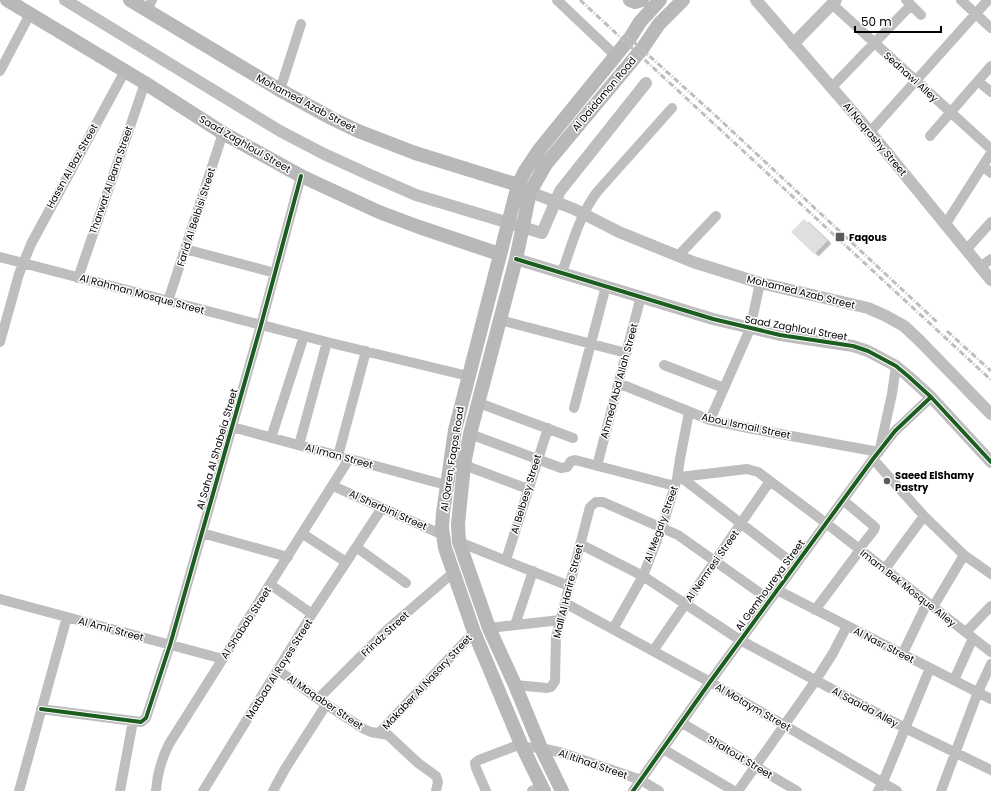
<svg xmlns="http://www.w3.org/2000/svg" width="991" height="791" font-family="Poppins,sans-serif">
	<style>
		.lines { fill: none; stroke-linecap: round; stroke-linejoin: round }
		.canal { stroke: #bebebe; stroke-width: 12 }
		.building { fill: #dfdfdf; filter: url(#shadow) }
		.minor { stroke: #bebebe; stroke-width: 10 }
		.tertiary { stroke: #bebebe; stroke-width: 12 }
		.secondary { stroke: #b8b8b8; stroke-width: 14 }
		.rail { stroke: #bebebe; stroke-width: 3; stroke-dasharray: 6 2 1 2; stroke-linecap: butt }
		.cycleway-casing { stroke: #fff; stroke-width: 6 }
		.cycleway { stroke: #1b5e20; stroke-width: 4 }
		.poi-dot { fill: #595959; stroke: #fff; stroke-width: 1.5 }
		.labels { text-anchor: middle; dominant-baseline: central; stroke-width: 3; stroke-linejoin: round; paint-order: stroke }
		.street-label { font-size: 10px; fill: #000; stroke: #fff }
		.poi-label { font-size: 10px; font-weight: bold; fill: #000; stroke: #fff; text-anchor: start }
	</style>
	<defs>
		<filter id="shadow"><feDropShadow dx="4.5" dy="2.5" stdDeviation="0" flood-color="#0004"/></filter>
	</defs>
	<rect width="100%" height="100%" fill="#fff"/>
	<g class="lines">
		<path class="canal" d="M65 0 280 131 324 154 370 175 416 195 542 233 560 191 646 83"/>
	</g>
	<path class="building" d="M804 219 827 241 814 254 791 232Z"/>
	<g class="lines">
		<path class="minor" d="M557 0 616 56
			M906 0 921 15
			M961 0 991 28
			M832 4 991 149
			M147 10 152 0
			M0 71 30 14
			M978 81 991 92
			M832 87 911 5
			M280 90 301 24
			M870 132 988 0
			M930 136 991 66
			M983 166 991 173
			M945 225 991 153
			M185 249 275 273
			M966 250 991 222
			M678 256 716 216
			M0 257 327 342 468 376
			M980 267 991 259
			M562 272C572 245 579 216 597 192L672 108
			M78 278 145 83
			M168 301 223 133
			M500 320 626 353
			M0 342 19 274 31 244 125 71
			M664 365 724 388
			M618 383 710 420 748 428 879 452
			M479 403 573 438
			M574 408 606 286
			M710 420 750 329 760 283
			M232 427 446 485
			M470 434 561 468 567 467 571 461 575 460 675 486
			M271 438 304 336
			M299 445 327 342
			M880 448 892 394 896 366
			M338 456 366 351
			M873 459 924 516 964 555 991 574
			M464 465 528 489
			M597 466 641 296
			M678 475 795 565
			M680 477 747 469 758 472 826 523 991 652
			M333 486 443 535
			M843 500 875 527 874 530 859 549
			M202 533 288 557
			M303 534 346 562
			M459 542 569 586
			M580 544 643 576 740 640 905 728 991 770
			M356 547 406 583
			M506 560 548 428
			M885 569 924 516
			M271 585 312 614
			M777 590 991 699
			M0 599 223 659
			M565 603 710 682 897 791
			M933 607 964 555
			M815 610 860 550
			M515 625 533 571
			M489 628 560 620
			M613 629 643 576 662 527 677 479 680 459 689 412
			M966 632 991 606
			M653 651 770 481
			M902 655 927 603
			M278 670 318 699 364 729 371 732 388 735 418 763 436 776 438 782 436 791
			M954 680 973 638
			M515 685 547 688 551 687 555 681 556 637 590 507 596 502H603L678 535 770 600
			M318 699 389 628 454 572
			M41 709 141 722 146 718 170 645 261 325 301 176
			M682 723 797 791
			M379 733 474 632
			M523 747 541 748 563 753 641 780 659 791
			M663 749 734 791
			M19 791 67 617
			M120 791 133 721
			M156 791C157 774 161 760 169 744L349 459
			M203 791 312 614 382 508
			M273 791 285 769 326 705
			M486 791 476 768 475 763 479 760 521 744
			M532 791 542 787
			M633 791 710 682 873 459 895 431 931 397
			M738 791 816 680 833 653 847 626
			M878 791 883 782 930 668
			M941 791 978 692 991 664"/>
		<path class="tertiary" d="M756 0 870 132 991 280
			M793 44 836 0
			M530 192 574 209 619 232 693 262 760 283 868 308 886 316 904 326 919 340 991 414
			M516 259 713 319 780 335 853 346 868 351 896 366 908 376 931 397 991 462"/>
		<path class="secondary" d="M7 0 145 83 223 133 301 176 379 212 419 227 499 254
			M130 0 280 90 331 118 358 131 415 153 518 185
			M630 0 635 2 642 0
			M544 791 521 744 474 632 445 548 442 528 443 513 455 430 518 185 525 171 539 150 630 38 640 22 660 0
			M562 791 541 748 515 685 489 628 459 542 458 524 464 465 470 434 516 259 530 192 546 164 642 49 659 24 683 0"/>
		<path class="rail" d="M580 0 991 380
			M625 34 717 117 937 322
			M947 331 991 371"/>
		<g class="cycleway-casing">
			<path id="cycleway" d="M516 259 713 319 780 335 853 346 868 351 896 366 908 376 931 397 991 462
				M41 709 141 722 146 718 170 645 261 325 301 176
				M633 791 710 682 873 459 895 431 931 397"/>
		</g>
		<use href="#cycleway" class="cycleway"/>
	</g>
	<g class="poi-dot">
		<rect x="835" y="232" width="10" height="10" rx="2"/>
		<circle cx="887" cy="481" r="4"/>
	</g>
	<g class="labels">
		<g class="street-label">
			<text transform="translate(911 77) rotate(42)">Sednawi Alley</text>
			<text transform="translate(604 94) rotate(-50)">Al Daidamon Road</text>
			<text transform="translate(306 103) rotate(28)">Mohamed Azab Street</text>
			<text transform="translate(875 139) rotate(50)">Al Naqrashy Street</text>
			<text transform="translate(245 144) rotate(30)">Saad Zaghloul Street</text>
			<text transform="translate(72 166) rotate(-61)">Hassn Al Baz Street</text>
			<text transform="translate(111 180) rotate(-71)">Tharwat Al Bana Street</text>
			<text transform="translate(196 217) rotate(-72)">Farid Al Belbisi Street</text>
			<text transform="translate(801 292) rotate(14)">Mohamed Azab Street</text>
			<text transform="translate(142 294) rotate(15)">Al Rahman Mosque Street</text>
			<text transform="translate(796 328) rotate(10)">Saad Zaghloul Street</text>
			<text transform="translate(619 381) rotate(-75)">Ahmed Abd Allah Street</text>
			<text transform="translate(746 426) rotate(12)">Abou Ismail Street</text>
			<text transform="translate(217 449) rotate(-74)">Al Saha Al Shabeia Street</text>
			<text transform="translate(339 456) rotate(15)">Al Iman Street</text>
			<text transform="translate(452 459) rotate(-81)">Al Qaren, Faqos Road</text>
			<text transform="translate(526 494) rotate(-73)">Al Belbesy Street</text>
			<text transform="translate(388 510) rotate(24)">Al Sherbini Street</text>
			<text transform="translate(661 524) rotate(-70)">Al Megaly Street</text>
			<text transform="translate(712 566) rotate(-55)">Al Nemresi Street</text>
			<text transform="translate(770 585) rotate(-54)">Al Gemhoureya Street</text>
			<text transform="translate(908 588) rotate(38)">Imam Bek Mosque Alley</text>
			<text transform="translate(568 591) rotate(-76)">Mall Al Harire Street</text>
			<text transform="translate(246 623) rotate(-57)">Al Shabab Street</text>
			<text transform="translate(111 629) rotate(15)">Al Amir Street</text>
			<text transform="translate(385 634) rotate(-43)">Frindz Street</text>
			<text transform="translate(884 645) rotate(27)">Al Nasr Street</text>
			<text transform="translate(279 669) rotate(-58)">Matbaa Al Rayes Street</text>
			<text transform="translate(427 682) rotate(-47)">Makaber Al Nasary Street</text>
			<text transform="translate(325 702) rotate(34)">Al Maqaber Street</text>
			<text transform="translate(753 707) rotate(30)">Al Motaym Street</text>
			<text transform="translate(865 707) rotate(28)">Al Saaida Alley</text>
			<text transform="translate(740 757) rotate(31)">Shaltout Street</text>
			<text transform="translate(593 764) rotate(19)">Al Itihad Street</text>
		</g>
		<g class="poi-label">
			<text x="849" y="237">Faqous</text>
			<text x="895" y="475">Saeed ElShamy<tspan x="895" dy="12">Pastry</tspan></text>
		</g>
	</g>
	<path d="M855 26v6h86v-6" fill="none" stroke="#000000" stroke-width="2"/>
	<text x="861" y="26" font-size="12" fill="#000000" stroke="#ffffff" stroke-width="3" paint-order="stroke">50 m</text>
</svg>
